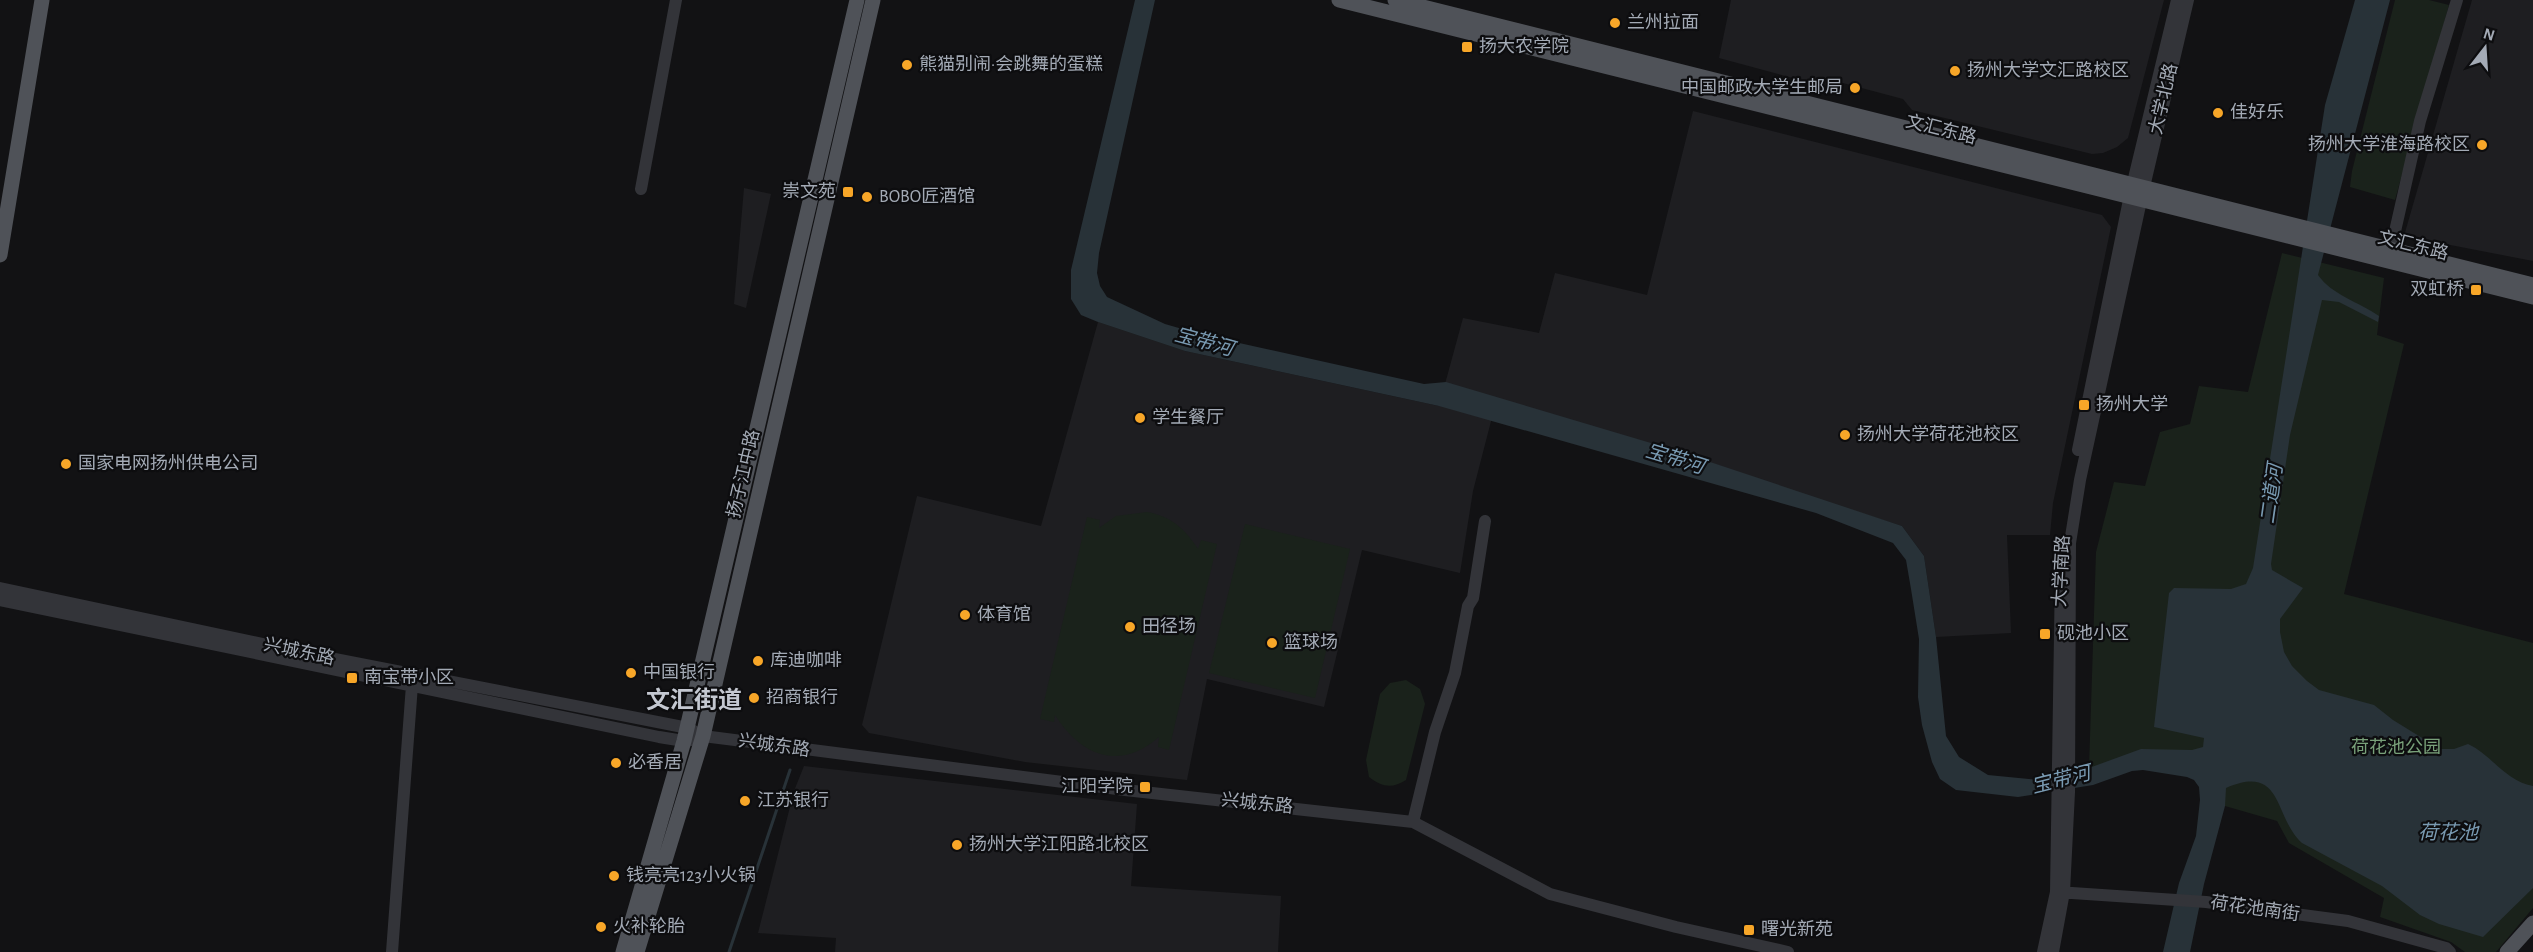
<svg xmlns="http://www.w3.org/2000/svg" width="2533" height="952" font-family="'Alegreya Sans','Noto Sans SC',sans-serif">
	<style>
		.built { fill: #1e1e21 }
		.green { fill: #1a221b }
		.water { fill: #283238 }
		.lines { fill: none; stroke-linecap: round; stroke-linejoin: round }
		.stream { stroke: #283238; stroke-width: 3 }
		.minor { stroke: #333439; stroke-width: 12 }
		.major { stroke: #4f5258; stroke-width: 15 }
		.poi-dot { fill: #f7a628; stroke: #0d0d0f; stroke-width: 2 }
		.labels { text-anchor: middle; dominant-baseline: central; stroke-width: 4.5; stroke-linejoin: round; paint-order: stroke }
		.poi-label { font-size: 18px; fill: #a3aab5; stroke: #0d0d0f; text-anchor: start }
		.street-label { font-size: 18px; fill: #a3aab5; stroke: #0d0d0f }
		.park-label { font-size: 18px; fill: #79a17a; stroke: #0d0d0f }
		.water-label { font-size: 20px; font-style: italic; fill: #799ab2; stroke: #0d0d0f }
		.district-label { font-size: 24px; font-weight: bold; fill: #c4c8d1; stroke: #0d0d0f }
	</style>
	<rect width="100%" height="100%" fill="#121214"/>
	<path class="built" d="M1731 0H2164L2128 138 2117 147 2103 153 2092 154 1912 110 1903 99 1843 83 1834 89 1719 58Z
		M2472 0H2533V261L2404 236Z
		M1693 111 2102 215 2111 227 2053 503 2050 535H2007L2011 633 1936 637 1924 556 1902 526 1497 398 1473 491 1460 573 1362 550 1324 707 1207 679 1187 780 1025 762 869 733 862 725 917 496 1041 526 1098 322 1185 351 1439 406 1463 318 1539 333 1555 273 1647 295Z
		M744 188 771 194 746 308 734 304Z
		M804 766 1137 804 1131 886 1281 896 1278 952H835L836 938 758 933 794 791Z"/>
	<path class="green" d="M2395 0H2429L2449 5 2395 200 2350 187 2352 171Z
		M2282 253 2384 278 2377 335 2404 344 2344 594 2533 643V908L2496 952H2465L2451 942 2380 917 2384 898 2289 843 2277 821 2225 806 2192 750 2089 768 2096 552 2114 482 2145 486 2160 432 2190 424 2199 386 2248 392Z
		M1147 512C1171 516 1185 529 1198 549L1201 540 1217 544 1169 750 1158 747 1159 737C1120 771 1082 757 1055 715L1054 722 1040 719 1087 517 1100 520 1099 528 1116 516Z
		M1245 524 1350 549 1315 698 1209 673Z
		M1406 680 1420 689 1425 704 1406 780C1392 789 1382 787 1369 777L1366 760 1380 694 1390 683Z"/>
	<path class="water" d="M1135 0H1155L1099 253 1097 273 1100 286 1107 297 1165 324 1203 335 1424 384 1446 382 1671 449 1902 526 1924 556 1936 637 1946 736 1959 757 1988 775 2039 780 2089 768 2141 749 2192 750 2203 747 2204 738 2154 727 2169 593 2174 588 2231 589 2246 584 2253 568 2325 105 2355 0H2390L2318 275C2332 295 2359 302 2379 316L2378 322 2339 302 2322 300 2290 435 2271 564 2272 570 2303 588 2280 619V632L2284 652 2292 666 2307 681 2319 690 2374 705 2393 720 2440 749H2454L2468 744C2492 755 2505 781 2533 786V888L2483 937 2439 924 2420 915 2382 886 2302 843C2273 817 2284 763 2226 788L2225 806 2204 884 2190 952H2163L2179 883 2196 836 2200 800 2199 787 2194 780 2187 777 2143 770 2132 771 2093 785 2018 797 1956 790 1940 779 1932 762 1922 725 1918 697 1919 639 1911 589 1906 560 1893 543 1816 513 1439 406 1185 351 1098 322 1081 315 1071 299V270Z"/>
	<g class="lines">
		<path class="stream" d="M729 952 790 770"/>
		<path class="minor" d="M641 189 676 0
			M2391 249 2420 121 2457 0
			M2078 450 2130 195 2177 0
			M0 588 300 652 688 728 703 736 1125 790 1413 822 1550 894 1676 927 1788 952
			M0 600 659 737 684 741 691 740
			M1413 822 1435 732 1455 673 1468 606 1473 598 1485 521
			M2057 892 2206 902 2348 921 2446 948 2450 952
			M392 952 412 685
			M2043 952 2056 892 2061 571
			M2053 952 2064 892 2069 792 2070 543 2080 480 2144 187 2188 0"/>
		<path class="major" d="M1339 0 2533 297
			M1395 0 2533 285
			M0 255 42 0
			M623 952 684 741 857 0
			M637 952 703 736 873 0
			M2507 952 2533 923"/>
	</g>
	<g class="poi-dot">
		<circle cx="1615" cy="23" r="6"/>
		<rect x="1461" y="41" width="12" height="12" rx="3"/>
		<circle cx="907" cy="65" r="6"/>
		<circle cx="1955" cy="71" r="6"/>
		<circle cx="1855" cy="88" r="6"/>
		<circle cx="2218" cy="113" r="6"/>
		<circle cx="2482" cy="145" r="6"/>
		<rect x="842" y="186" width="12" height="12" rx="3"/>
		<circle cx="867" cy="197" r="6"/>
		<rect x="2470" y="284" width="12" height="12" rx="3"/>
		<rect x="2078" y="399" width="12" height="12" rx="3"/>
		<circle cx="1140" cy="418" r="6"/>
		<circle cx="1845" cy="435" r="6"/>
		<circle cx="66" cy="464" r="6"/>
		<circle cx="965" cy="615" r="6"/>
		<circle cx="1130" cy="627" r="6"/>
		<rect x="2039" y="628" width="12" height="12" rx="3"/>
		<circle cx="1272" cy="643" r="6"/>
		<circle cx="758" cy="661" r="6"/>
		<circle cx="631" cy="673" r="6"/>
		<rect x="346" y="672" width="12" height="12" rx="3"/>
		<circle cx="754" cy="698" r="6"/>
		<circle cx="616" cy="763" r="6"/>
		<rect x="1139" y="781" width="12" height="12" rx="3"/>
		<circle cx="745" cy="801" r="6"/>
		<circle cx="957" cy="845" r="6"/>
		<circle cx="614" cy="876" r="6"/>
		<circle cx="601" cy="927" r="6"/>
		<rect x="1743" y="924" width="12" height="12" rx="3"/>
	</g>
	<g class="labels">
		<g class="poi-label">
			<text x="1627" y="23">兰州拉面</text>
			<text x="1479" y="47">扬大农学院</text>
			<text x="919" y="65">熊猫别闹·会跳舞的蛋糕</text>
			<text x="1967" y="71">扬州大学文汇路校区</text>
			<text x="1843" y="88" text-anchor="end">中国邮政大学生邮局</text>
			<text x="2230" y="113">佳好乐</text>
			<text x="2470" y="145" text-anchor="end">扬州大学淮海路校区</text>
			<text x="836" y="192" text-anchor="end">崇文苑</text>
			<text x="879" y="197">BOBO匠酒馆</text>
			<text x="2464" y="290" text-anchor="end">双虹桥</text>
			<text x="2096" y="405">扬州大学</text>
			<text x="1152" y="418">学生餐厅</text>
			<text x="1857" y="435">扬州大学荷花池校区</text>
			<text x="78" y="464">国家电网扬州供电公司</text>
			<text x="977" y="615">体育馆</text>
			<text x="1142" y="627">田径场</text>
			<text x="2057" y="634">砚池小区</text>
			<text x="1284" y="643">篮球场</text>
			<text x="770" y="661">库迪咖啡</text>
			<text x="643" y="673">中国银行</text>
			<text x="364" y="678">南宝带小区</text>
			<text x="766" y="698">招商银行</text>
			<text x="628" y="763">必香居</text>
			<text x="1133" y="787" text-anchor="end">江阳学院</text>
			<text x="757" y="801">江苏银行</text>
			<text x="969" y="845">扬州大学江阳路北校区</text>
			<text x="626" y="876">钱亮亮123小火锅</text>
			<text x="613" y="927">火补轮胎</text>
			<text x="1761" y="930">曙光新苑</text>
		</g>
		<g class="street-label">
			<text transform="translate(2164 99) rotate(-77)">大学北路</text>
			<text transform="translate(1941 130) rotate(14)">文汇东路</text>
			<text transform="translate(2413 246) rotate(14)">文汇东路</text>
			<text transform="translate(744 474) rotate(-77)">扬子江中路</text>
			<text transform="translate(2062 571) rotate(-87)">大学南路</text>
			<text transform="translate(299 652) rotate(12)">兴城东路</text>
			<text transform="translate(774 746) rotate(8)">兴城东路</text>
			<text transform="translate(1257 804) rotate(6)">兴城东路</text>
			<text transform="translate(2255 909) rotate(8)">荷花池南街</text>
		</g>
		<g class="park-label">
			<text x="2396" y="748">荷花池公园</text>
		</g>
		<g class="water-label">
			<text transform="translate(1204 342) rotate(15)">宝带河</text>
			<text transform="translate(1675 459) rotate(17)">宝带河</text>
			<text transform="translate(2272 494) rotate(-82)">二道河</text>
			<text transform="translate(2061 780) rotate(-14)">宝带河</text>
			<text x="2448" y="833">荷花池</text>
		</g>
		<g class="district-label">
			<text x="694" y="701">文汇街道</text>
		</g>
	</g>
	<g transform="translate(2485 48) rotate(17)" stroke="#0d0d0f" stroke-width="4.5" paint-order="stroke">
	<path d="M0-4.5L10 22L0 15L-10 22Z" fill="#a3aab5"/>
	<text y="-9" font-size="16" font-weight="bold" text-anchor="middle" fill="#a3aab5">N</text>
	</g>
</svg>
